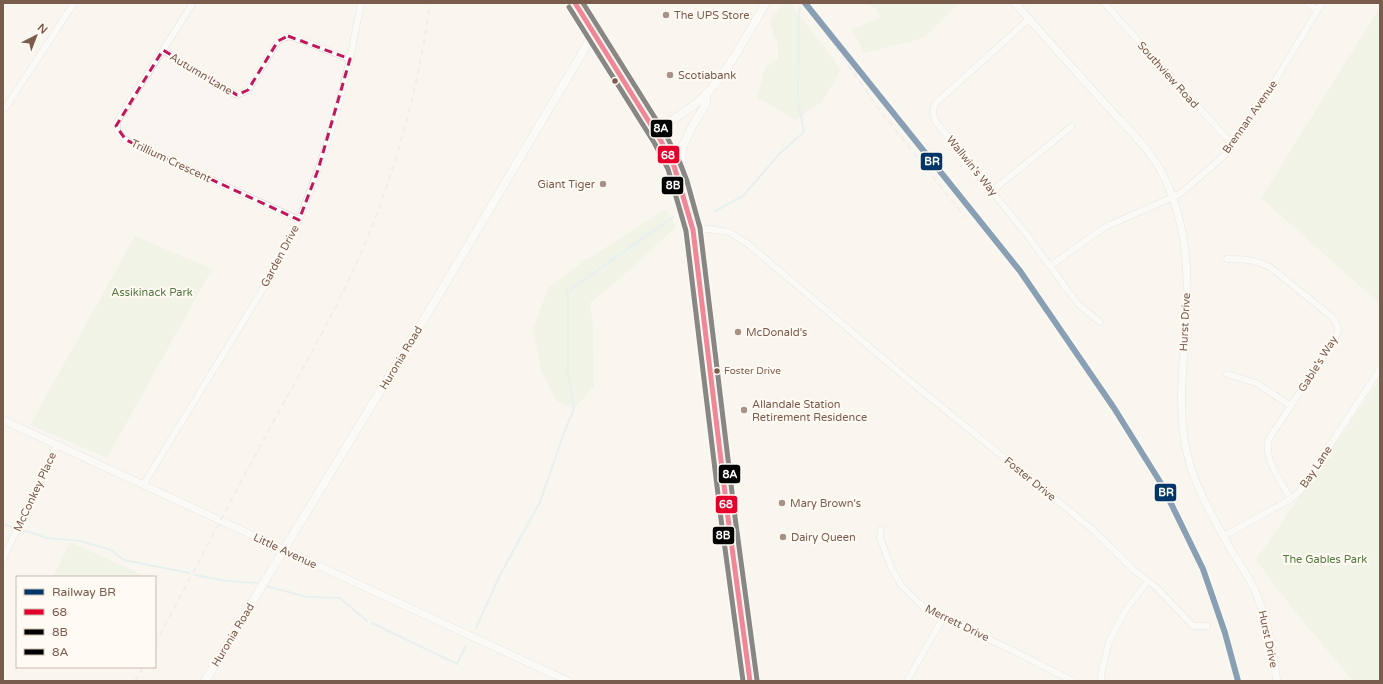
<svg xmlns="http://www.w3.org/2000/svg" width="1383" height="684" font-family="'Varela Round',sans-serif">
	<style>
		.green { fill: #e7f0db }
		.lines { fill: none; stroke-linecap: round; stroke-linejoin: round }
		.stream { stroke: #d0e8ea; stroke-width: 2 }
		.minor-casing { stroke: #d7d1cb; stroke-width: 7 }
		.tertiary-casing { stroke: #d7d1cb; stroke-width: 8 }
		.secondary-casing { stroke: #d9d2cb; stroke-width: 9 }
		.primary-casing { stroke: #dad1cc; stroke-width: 10 }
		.minor { stroke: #fefefd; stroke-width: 6 }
		.tertiary { stroke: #fefefd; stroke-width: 7 }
		.secondary { stroke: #fefefd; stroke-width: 8 }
		.primary { stroke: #f3eee8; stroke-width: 9 }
		.rail { stroke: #e6e3e7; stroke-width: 2; stroke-dasharray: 6 4; stroke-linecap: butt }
		.bus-1-casing { stroke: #fffaf3; stroke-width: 8 }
		.bus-2-casing { stroke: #fffaf3; stroke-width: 8 }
		.bus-3-casing { stroke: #fffaf3; stroke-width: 8 }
		.bus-1 { stroke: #e4002b; stroke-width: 5 }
		.bus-2 { stroke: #000; stroke-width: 5 }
		.bus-3 { stroke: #000; stroke-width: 5 }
		.rail-1-casing { stroke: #fffaf3; stroke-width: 9 }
		.rail-1 { stroke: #003768; stroke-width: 6 }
		.marked { fill: none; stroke: #c2185b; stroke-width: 3; stroke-dasharray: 8 5; stroke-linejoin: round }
		.poi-dot { fill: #a69286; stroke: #fffaf3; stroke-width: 1.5 }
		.bus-dot { fill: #7a5c4d; stroke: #fffaf3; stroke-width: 1.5 }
		.labels { text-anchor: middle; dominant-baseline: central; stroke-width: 4; stroke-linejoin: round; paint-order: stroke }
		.bus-label { font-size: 10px; fill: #7a5c4d; stroke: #fffaf3; text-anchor: start }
		.poi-label { font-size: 11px; fill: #7a5c4d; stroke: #fffaf3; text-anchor: start }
		.street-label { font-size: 11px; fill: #7a5c4d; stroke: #fffaf3 }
		.park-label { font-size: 11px; fill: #537a41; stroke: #fffaf3 }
		.line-badge { stroke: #fffaf3; stroke-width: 1.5 }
		.badge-label { font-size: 11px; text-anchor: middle; font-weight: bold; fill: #fff }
	</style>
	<rect width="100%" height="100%" fill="#f9f5f0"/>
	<path class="green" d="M783 3H790L841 69 822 102 795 120 757 97 765 69 774 60H778V45L769 21Z
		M861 3H959L924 38 864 53 852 29 880 18 876 8Z
		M1380 7V304L1261 198Z
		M666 209 676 227 617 281 590 303 593 326 594 386 574 409 557 401 542 372 533 330 548 288 578 265Z
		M135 236 212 269 107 458 30 425Z
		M1380 379V681H1353L1291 607 1256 560Z
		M70 542 143 575 142 577H53Z"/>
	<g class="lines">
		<path class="stream" d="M715 211 743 196 780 153 804 132 798 99 799 12 800 7
			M3 524 12 527
			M23 530 47 538 81 541 111 550 124 560 189 573
			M195 575 227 581 257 583
			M266 586 307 597 340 598 367 621
			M372 623 457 664 466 646
			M476 628 499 577 540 502 564 433 574 409 568 373V291L673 217"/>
		<g class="minor-casing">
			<path id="minor" d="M193 3 118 120C115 129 118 135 126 140L299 220
				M1104 3 1233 145
				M1307 3 1317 10
				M1029 19 937 102C931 108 933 115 936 122L1024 231 1078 304 1100 322
				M163 50 232 93 237 95 248 90 278 41C284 37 287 36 293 37L350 59
				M3 108 6 107 74 3
				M992 191 1071 127
				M693 230 708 229 729 232 748 244 911 382 1092 529 1135 571 1157 588 1193 626H1207
				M1227 259C1243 259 1256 260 1270 267L1331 316C1341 327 1339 332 1332 343L1269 439C1263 460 1281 481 1291 499
				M1050 266 1105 227 1173 197 1181 193 1225 155 1233 145 1264 99 1322 3
				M1227 374 1256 383 1291 406
				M143 485 260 294 299 220 318 170 334 122 350 59 361 3
				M881 530 880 538 891 567 901 585 923 607 943 618 1014 651 1073 681
				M1224 536 1291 499 1299 492 1380 369
				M3 559 56 446
				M907 681 943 618
				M1101 681V676L1109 642 1125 611 1147 582"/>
		</g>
		<g class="tertiary-casing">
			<path id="tertiary" d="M1015 3C1046 38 1077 73 1109 108 1129 130 1153 152 1165 179 1180 210 1186 245 1187 279 1189 338 1173 398 1188 457 1196 490 1215 520 1231 550 1239 563 1248 575 1254 589 1268 618 1272 649 1277 681
				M3 420 568 681"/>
		</g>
		<g class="secondary-casing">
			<path id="secondary" d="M575 3 661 141 674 166 680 183
				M654 130C674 119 694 108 709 91 731 67 749 31 766 3
				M680 180 682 148 693 125 706 104V94
				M205 681 289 541 435 301 594 33"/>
		</g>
		<g class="primary-casing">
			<path id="primary" d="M680 183 693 230 728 518 750 681"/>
		</g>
		<use href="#minor" class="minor"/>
		<use href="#tertiary" class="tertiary"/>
		<use href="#secondary" class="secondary"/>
		<use href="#primary" class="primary"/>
		<path class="rail" d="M808 7 875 104 965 217
			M155 644C194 571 232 498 271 426 300 373 330 321 355 267 392 183 418 94 430 3
			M135 681 143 667"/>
		<g class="bus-1-casing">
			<path id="bus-1" d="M575 3 661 141 674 166 693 230 728 518 750 681"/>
		</g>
		<g class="bus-2-casing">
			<path id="bus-2" d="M569 7 655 144 668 169 686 231 721 519 743 681"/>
		</g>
		<g class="bus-3-casing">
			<path id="bus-3" d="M583 3 667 137 680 163 687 181 700 228 735 517 757 680"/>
		</g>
		<use href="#bus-1" class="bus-1"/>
		<use href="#bus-2" class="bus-2"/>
		<use href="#bus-3" class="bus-3"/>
		<g class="rail-1-casing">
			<path id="rail-1" d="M805 3 1020 271 1114 408 1162 485 1203 569 1225 633 1238 681"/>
		</g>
		<use href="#rail-1" class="rail-1"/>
	</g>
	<path d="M0 0H1383V684H0ZM288 36 350 59 318 170 299 220 126 140 116 126 163 50 237 95 248 90 278 41Z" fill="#f9f5f0" fill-opacity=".55" fill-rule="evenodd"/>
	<path class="marked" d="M288 36 350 59 318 170 299 220 126 140 116 126 163 50 237 95 248 90 278 41Z"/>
	<g class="poi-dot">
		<circle cx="666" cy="15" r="4"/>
		<circle cx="670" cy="75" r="4"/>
		<circle cx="603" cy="184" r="4"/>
		<circle cx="738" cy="332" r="4"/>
		<circle cx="744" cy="410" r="4"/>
		<circle cx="782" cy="503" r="4"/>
		<circle cx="783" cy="537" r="4"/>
	</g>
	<g class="bus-dot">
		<circle cx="615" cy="81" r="3.5"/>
		<circle cx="717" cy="371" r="3.5"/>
	</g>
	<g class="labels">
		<g class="bus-label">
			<text x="724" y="371">Foster Drive</text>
		</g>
		<g class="poi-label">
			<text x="674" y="15">The UPS Store</text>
			<text x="678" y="75">Scotiabank</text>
			<text x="595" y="184" text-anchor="end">Giant Tiger</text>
			<text x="746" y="332">McDonald's</text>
			<text x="752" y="404">Allandale Station<tspan x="752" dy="13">Retirement Residence</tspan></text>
			<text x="790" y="503">Mary Brown's</text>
			<text x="791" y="537">Dairy Queen</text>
		</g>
		<g class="street-label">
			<text transform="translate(201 74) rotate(31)">Autumn Lane</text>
			<text transform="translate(1168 75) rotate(48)">Southview Road</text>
			<text transform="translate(1250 117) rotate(-55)">Brennan Avenue</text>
			<text transform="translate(171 161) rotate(25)">Trillium Crescent</text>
			<text transform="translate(972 166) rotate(51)">Wallwin's Way</text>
			<text transform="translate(280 256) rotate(-62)">Garden Drive</text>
			<text transform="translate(1185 322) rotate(-87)">Hurst Drive</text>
			<text transform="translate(401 358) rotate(-59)">Huronia Road</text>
			<text transform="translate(1318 364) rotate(-58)">Gable's Way</text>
			<text transform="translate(1316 467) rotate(-56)">Bay Lane</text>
			<text transform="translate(1030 479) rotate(39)">Foster Drive</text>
			<text transform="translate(35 492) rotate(-65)">McConkey Place</text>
			<text transform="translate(285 551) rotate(25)">Little Avenue</text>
			<text transform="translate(957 623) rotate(26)">Merrett Drive</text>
			<text transform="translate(233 635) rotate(-59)">Huronia Road</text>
			<text transform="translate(1268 639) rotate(78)">Hurst Drive</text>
		</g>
		<g class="park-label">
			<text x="152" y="292">Assikinack Park</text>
			<text x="1325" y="559">The Gables Park</text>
		</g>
	</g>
	<g class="line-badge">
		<rect x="650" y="119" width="23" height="19" rx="4" fill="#000"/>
		<rect x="657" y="145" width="23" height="19" rx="4" fill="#e4002b"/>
		<rect x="920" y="152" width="23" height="19" rx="4" fill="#003768"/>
		<rect x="661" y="176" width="23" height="19" rx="4" fill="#000"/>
		<rect x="718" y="464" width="23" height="20" rx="4" fill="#000"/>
		<rect x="1154" y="483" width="23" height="19" rx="4" fill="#003768"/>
		<rect x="715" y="495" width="23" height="19" rx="4" fill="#e4002b"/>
		<rect x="712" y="526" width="23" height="19" rx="4" fill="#000"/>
	</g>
	<g class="badge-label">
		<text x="661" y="132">8A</text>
		<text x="668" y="159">68</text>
		<text x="932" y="165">BR</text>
		<text x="673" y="189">8B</text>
		<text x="730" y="478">8A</text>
		<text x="1166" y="496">BR</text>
		<text x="726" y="508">68</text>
		<text x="723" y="539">8B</text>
	</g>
	<rect width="1383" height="684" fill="none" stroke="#7a5c4d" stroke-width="8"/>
	<rect x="16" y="576" width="140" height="92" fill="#fffaf3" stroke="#cabbb1"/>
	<rect x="24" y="589" width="20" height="6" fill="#003768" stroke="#cabbb1"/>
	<text x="52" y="596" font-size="12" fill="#7a5c4d">Railway BR</text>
	<rect x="24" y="609" width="20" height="6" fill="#e4002b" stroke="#cabbb1"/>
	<text x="52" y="616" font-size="12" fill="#7a5c4d">68</text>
	<rect x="24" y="629" width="20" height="6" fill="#000000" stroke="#cabbb1"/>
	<text x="52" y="636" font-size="12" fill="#7a5c4d">8B</text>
	<rect x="24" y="649" width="20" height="6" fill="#000000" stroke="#cabbb1"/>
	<text x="52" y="656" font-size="12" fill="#7a5c4d">8A</text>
	<g transform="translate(36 36) rotate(42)" stroke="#fffaf3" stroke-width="3" paint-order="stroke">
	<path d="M0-3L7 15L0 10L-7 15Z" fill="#7a5c4d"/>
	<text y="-6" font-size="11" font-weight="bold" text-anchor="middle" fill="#7a5c4d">N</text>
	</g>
</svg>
